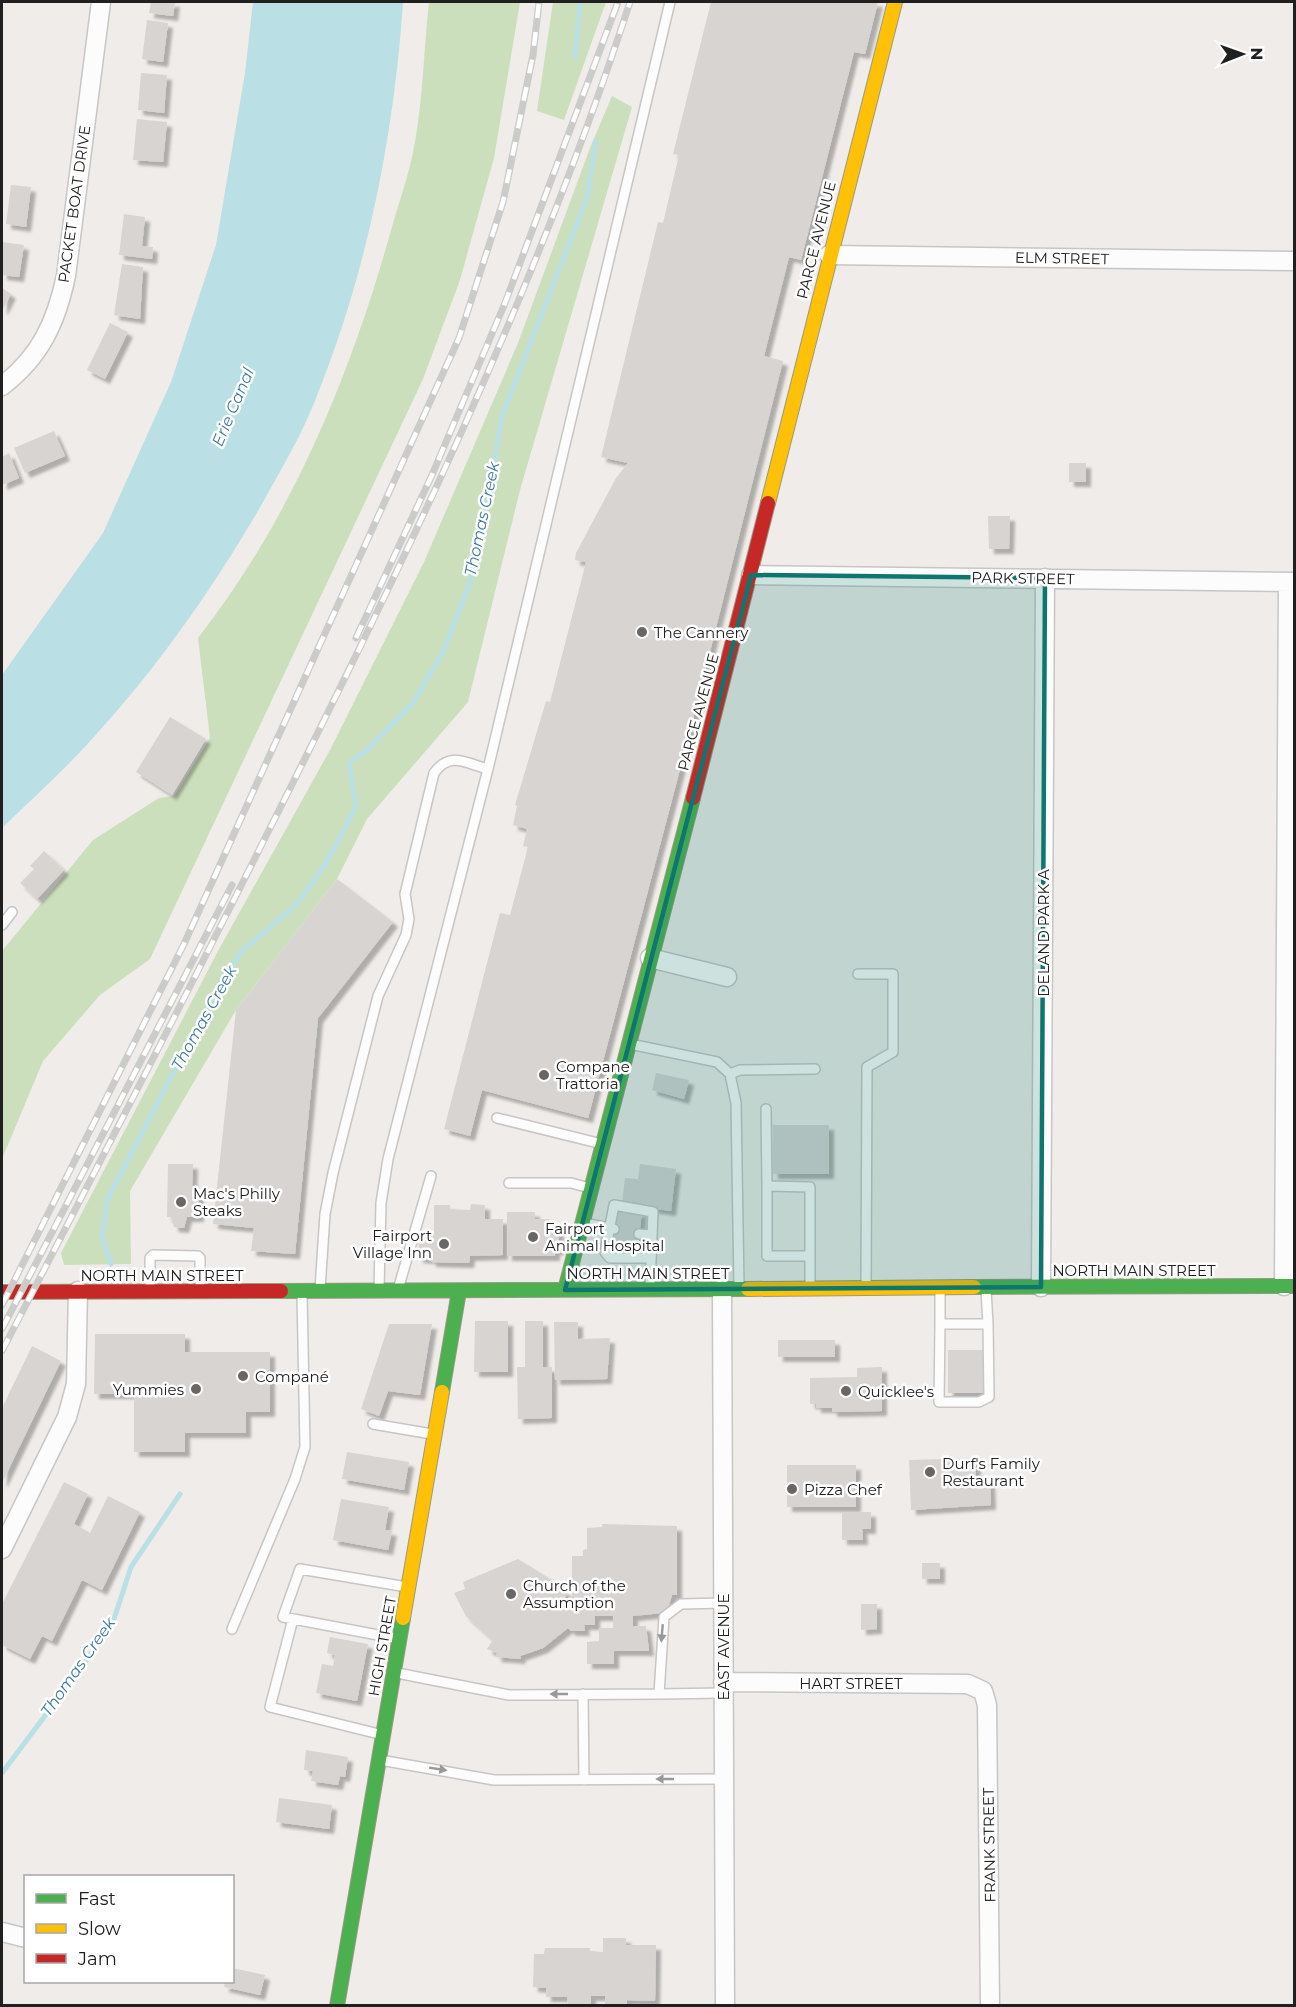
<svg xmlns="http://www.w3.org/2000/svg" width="1296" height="2007" font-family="Montserrat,sans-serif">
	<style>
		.forest { fill: #ccdfbc }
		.water { fill: #badfe5 }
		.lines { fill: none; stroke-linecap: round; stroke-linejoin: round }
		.stream { stroke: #badfe5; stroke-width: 5 }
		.building { fill: #d7d4d2; filter: url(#shadow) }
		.lane-casing { stroke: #c7c6c5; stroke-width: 12 }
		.street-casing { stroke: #c7c6c5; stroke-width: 21 }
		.fast-casing { stroke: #9a9a7f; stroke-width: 16 }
		.slow-casing { stroke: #9a9a7f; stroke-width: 16 }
		.jam-casing { stroke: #9a9a7f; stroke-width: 16 }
		.lane { stroke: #fdfcfc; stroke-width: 9 }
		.street { stroke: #fdfcfc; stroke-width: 18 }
		.fast { stroke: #4caf50; stroke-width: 14 }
		.slow { stroke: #ffc107; stroke-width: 14 }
		.jam { stroke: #c62828; stroke-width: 14 }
		.rail-casing { stroke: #cbcbca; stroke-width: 7 }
		.rail { stroke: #fff; stroke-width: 4.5; stroke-dasharray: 14; stroke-linecap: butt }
		.oneway { fill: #9a9999 }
		.marked { fill: #0f766e; fill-opacity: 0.2; stroke: #0f766e; stroke-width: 4.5; stroke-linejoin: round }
		.poi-dot { fill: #686766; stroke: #fff; stroke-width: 2 }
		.labels { text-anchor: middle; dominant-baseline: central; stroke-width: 5; stroke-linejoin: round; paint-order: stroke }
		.street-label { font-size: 15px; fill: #202020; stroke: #fff }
		.poi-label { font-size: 15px; fill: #202020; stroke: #fff; text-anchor: start }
		.water-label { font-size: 16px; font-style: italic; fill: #3c77a1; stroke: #fff }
	</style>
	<defs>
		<filter id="shadow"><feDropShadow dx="5" dy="5" stdDeviation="1.5" flood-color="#0004"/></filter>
	</defs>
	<rect width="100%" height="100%" fill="#efece9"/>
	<path class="forest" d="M429 2H520L494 158 460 280 423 379 150 959 100 995 43 1061 2 1159V951L93 840 159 798 174 796 210 738 198 638C291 519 349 379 390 234 398 204 410 173 415 142 423 96 424 48 429 2Z
		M553 2H606L564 120 537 111Z
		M612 96 632 107 520 490 468 702 367 819 337 879 236 1010 130 1191 131 1264 64 1265 61 1253 218 951 330 750 424 562 518 343 590 148Z"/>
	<path class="water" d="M253 2H403C394 138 366 276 314 403 300 438 280 471 262 504 214 587 158 667 93 738 64 770 32 799 2 828V675L103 533 171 382 216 245 245 73Z"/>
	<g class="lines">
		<path class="stream" d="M575 57 580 2
			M111 1264 102 1237 107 1200 223 978 242 951 297 904 325 865 356 807 349 763 367 750 413 703 444 650 476 566 502 416 587 198 596 141
			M2 1773 84 1664 114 1619 131 1567 180 1494"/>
	</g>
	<path class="building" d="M151 2H175L173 16 149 13Z
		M711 2H878L865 54 854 52 801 260 789 257 764 356 783 361 688 739 588 1118 482 1090 470 1136 444 1129 500 913 510 915 528 847 523 846 527 829 513 825 517 806 515 805 546 701 550 702 586 562 575 560 576 553 616 478 628 463 601 457 658 222 663 223 679 155 673 154Z
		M147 20 168 23 163 62 142 59Z
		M141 73 167 75 164 113 138 110Z
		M137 119 167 122 163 162 133 160Z
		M11 185 31 187 26 227 6 224Z
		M124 214 145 217 142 246 153 247 152 259 119 255Z
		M2 242 24 245 19 277 2 275Z
		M122 264 143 267 140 319 114 315Z
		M2 288 11 294 2 311Z
		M110 323 128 332 105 379 87 370Z
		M54 431 65 456 25 473 14 448Z
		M9 453 19 478 2 485V457Z
		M1069 463H1086V482H1069Z
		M988 516H1010L1009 549H989Z
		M170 717 206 739 172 795 136 772Z
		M44 851 64 870 37 899 20 883 34 869 30 866Z
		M337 879 393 922 318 1018 295 1254 251 1251 254 1228 213 1224 236 1010Z
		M656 1073 689 1080 684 1099 652 1090Z
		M773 1125H829V1174H773Z
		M168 1164H193L192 1190H199V1217H187L184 1228 174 1227 171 1217H167Z
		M640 1164 676 1169 671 1211 622 1204 625 1178 638 1179Z
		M471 1204 485 1205V1219H503V1255L470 1256 469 1263 431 1262V1259L418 1258 419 1233H434V1205H450V1209L470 1210Z
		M616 1209 642 1212 637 1252 611 1248Z
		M507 1212H535V1219H549V1224H559V1250H555V1256H507Z
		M475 1321H508V1372H474Z
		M525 1321H543V1367H552V1418L518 1419 517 1367H525Z
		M554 1322H578V1339L610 1338 607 1379 555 1380Z
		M389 1324H432L420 1395 388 1391 379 1416 361 1409Z
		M95 1334H185V1352H270V1412H246V1433H185V1452H134V1394H94Z
		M778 1340H835V1357H778Z
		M32 1346 61 1361 2 1483V1408Z
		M948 1350H985V1393H948Z
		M882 1367V1411L832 1412V1408H816V1404H810V1378L857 1377V1368Z
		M347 1452 409 1462 404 1490 342 1479Z
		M976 1458V1479L990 1478 991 1505 911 1510 909 1460Z
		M787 1465H856V1507H787Z
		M64 1482 88 1494 74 1524 90 1533 108 1496 140 1512 102 1590 82 1580 52 1641 42 1636 30 1659 2 1645V1604Z
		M341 1499 389 1507 385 1530 392 1531 388 1550 333 1540Z
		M842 1512H871V1529H862L863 1540H842Z
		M602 1524 677 1526V1595H672L669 1605 662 1613 633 1616V1626H646L649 1651H614V1664H587V1642L599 1641V1628H613V1616H595V1625H584L585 1631H571L568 1628 543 1648 520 1656 521 1659 496 1657 497 1653 487 1649 493 1640 466 1616 454 1593 465 1589 463 1582 518 1559 557 1583 555 1585 568 1593 563 1600 572 1604V1556H583V1550L587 1549V1528L602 1527Z
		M922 1563H940V1579H922Z
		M861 1604H877V1629L861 1630Z
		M330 1637 368 1644 357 1701 316 1693 322 1664 333 1666 335 1655 327 1653Z
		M306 1750 348 1757 345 1777 340 1776 338 1785 311 1781 313 1771 304 1770Z
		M279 1798 332 1805 329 1829 276 1822Z
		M603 1938H626V1945H656L655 2001 627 2000V2006H605V1996H591V2004H568L567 1997H546V1988L533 1987 534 1954H544L545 1948H590V1951L603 1952Z
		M232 1968 265 1975 260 1995 224 1987 225 1982H232Z"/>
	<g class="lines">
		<g class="lane-casing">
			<path id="lane" d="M2 925 12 912
				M858 974H893V1052L867 1067 866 1287
				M630 1044 717 1062 730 1074 736 1103 739 1286
				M730 1074 740 1070 815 1069
				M766 1109 767 1186
				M497 1118 602 1144
				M509 1183H571L590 1188
				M584 1223 614 1229
				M639 1234 652 1235
				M810 1256H767V1186L810 1187V1286
				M399 1286 431 1176
				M650 1287 653 1212 614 1205 605 1252 610 1258H651
				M150 1288V1258L153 1255 198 1256 200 1258V1288
				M320 1289 325 1214 333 1173 378 996 406 935 409 919 405 894 434 773C450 751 465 763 488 769
				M379 1289 381 1203 388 1159 488 769 670 2
				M940 1291V1324H988L986 1290
				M940 1324 939 1402H979L989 1397 988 1324
				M373 1424 432 1434
				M723 1603 681 1604 664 1617 659 1694 723 1693
				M293 1619 270 1707 383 1735
				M232 1629 295 1479 305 1447 302 1294
				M399 1639 283 1617 300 1569 407 1587
				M397 1673 509 1695 659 1694
				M583 1694 584 1780
				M380 1760 494 1780 724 1779"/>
		</g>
		<g class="street-casing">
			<path id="street" d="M829 255 1294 261
				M2 386C40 357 56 323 66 276L101 2
				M751 575 1294 582
				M650 958 727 977
				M1284 1286 1288 582
				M1041 1287 1045 578
				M722 1289 725 2006
				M2 1549 67 1417 76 1384 78 1291
				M723 1682 968 1684 983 1691 987 1705 990 2006
				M2 1932 26 1938"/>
		</g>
		<g class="fast-casing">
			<path id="fast" d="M974 1287 1294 1286
				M565 1290 693 798
				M281 1291 748 1289
				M442 1392 459 1291
				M337 2006 403 1618"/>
		</g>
		<g class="slow-casing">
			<path id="slow" d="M768 503 895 2
				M748 1289 974 1287
				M403 1618 442 1392"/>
		</g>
		<g class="jam-casing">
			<path id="jam" d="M693 798 768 503
				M2 1292 281 1291"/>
		</g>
		<use href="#lane" class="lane"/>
		<use href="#street" class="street"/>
		<use href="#fast" class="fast"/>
		<use href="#slow" class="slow"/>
		<use href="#jam" class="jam"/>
		<g class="rail-casing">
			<path id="rail" d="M356 638 432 475 505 303 618 2
				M2 1305 184 944 459 338 503 202 533 55 539 2
				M2 1329 232 885
				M2 1351C90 1181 179 1010 265 838 402 567 536 292 630 2"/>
		</g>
		<use href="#rail" class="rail"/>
	</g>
	<defs><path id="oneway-solid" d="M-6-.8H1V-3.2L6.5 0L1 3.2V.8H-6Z" transform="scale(1.5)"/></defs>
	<g class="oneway">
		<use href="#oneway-solid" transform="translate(662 1633) rotate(95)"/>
		<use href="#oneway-solid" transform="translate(559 1694) rotate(180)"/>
		<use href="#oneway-solid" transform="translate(438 1769) rotate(9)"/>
		<use href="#oneway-solid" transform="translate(665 1779) rotate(180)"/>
	</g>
	<path class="marked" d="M751 575 1045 578 1041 1287 565 1290Z"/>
	<g class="poi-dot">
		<circle cx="642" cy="632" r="6"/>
		<circle cx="544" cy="1075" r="6"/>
		<circle cx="181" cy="1202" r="6"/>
		<circle cx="533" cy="1237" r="6"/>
		<circle cx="444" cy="1244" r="6"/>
		<circle cx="243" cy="1376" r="6"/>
		<circle cx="196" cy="1389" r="6"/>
		<circle cx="846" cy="1391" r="6"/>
		<circle cx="930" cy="1472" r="6"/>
		<circle cx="792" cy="1489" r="6"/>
		<circle cx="511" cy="1594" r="6"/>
	</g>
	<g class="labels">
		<g class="street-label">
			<text transform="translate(74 204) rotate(-82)">PACKET BOAT DRIVE</text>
			<text transform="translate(816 240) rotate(-76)">PARCE AVENUE</text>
			<text transform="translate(1062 258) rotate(1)">ELM STREET</text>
			<text transform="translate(1023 578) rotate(1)">PARK STREET</text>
			<text transform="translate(698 712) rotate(-75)">PARCE AVENUE</text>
			<text transform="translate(1043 933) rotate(-90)">DELAND PARK A</text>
			<text x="1134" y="1270">NORTH MAIN STREET</text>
			<text x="648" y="1273">NORTH MAIN STREET</text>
			<text x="162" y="1275">NORTH MAIN STREET</text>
			<text transform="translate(382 1646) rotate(-80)">HIGH STREET</text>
			<text transform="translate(723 1647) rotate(-90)">EAST AVENUE</text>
			<text x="851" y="1683">HART STREET</text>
			<text transform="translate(989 1845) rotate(-91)">FRANK STREET</text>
		</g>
		<g class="poi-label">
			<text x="654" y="632">The Cannery</text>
			<text x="556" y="1066">Compane<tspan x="556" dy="17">Trattoria</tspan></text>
			<text x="193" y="1193">Mac's Philly<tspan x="193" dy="17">Steaks</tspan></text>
			<text x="545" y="1228">Fairport<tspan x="545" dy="17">Animal Hospital</tspan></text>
			<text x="432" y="1235" text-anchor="end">Fairport<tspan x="432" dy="17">Village Inn</tspan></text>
			<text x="255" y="1376">Compané</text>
			<text x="184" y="1389" text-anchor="end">Yummies</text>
			<text x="858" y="1391">Quicklee's</text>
			<text x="942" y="1463">Durf's Family<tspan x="942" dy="17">Restaurant</tspan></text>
			<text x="804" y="1489">Pizza Chef</text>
			<text x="523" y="1585">Church of the<tspan x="523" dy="17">Assumption</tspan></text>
		</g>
		<g class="water-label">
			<text transform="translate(233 407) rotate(-67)">Erie Canal</text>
			<text transform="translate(482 519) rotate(-78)">Thomas Creek</text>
			<text transform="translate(204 1018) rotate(-61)">Thomas Creek</text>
			<text transform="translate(78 1667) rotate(-55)">Thomas Creek</text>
		</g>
	</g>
	<rect width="1296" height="2007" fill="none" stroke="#202020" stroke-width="6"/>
	<rect x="24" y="1875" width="210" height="108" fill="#ffffff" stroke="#a6a6a6" stroke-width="1.5"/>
	<rect x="36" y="1894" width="30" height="9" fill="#4caf50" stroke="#a6a6a6" stroke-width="1.5"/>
	<text x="78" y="1905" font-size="18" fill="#202020">Fast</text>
	<rect x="36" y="1924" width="30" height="9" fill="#ffc107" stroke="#a6a6a6" stroke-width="1.5"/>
	<text x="78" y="1935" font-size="18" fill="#202020">Slow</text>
	<rect x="36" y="1954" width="30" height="9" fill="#c62828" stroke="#a6a6a6" stroke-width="1.5"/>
	<text x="78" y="1965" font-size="18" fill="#202020">Jam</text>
	<g transform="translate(1242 54) rotate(89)" stroke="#ffffff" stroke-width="4.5" paint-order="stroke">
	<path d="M0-4.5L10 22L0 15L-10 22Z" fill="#202020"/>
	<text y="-9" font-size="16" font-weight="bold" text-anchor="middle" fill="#202020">N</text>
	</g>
</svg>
